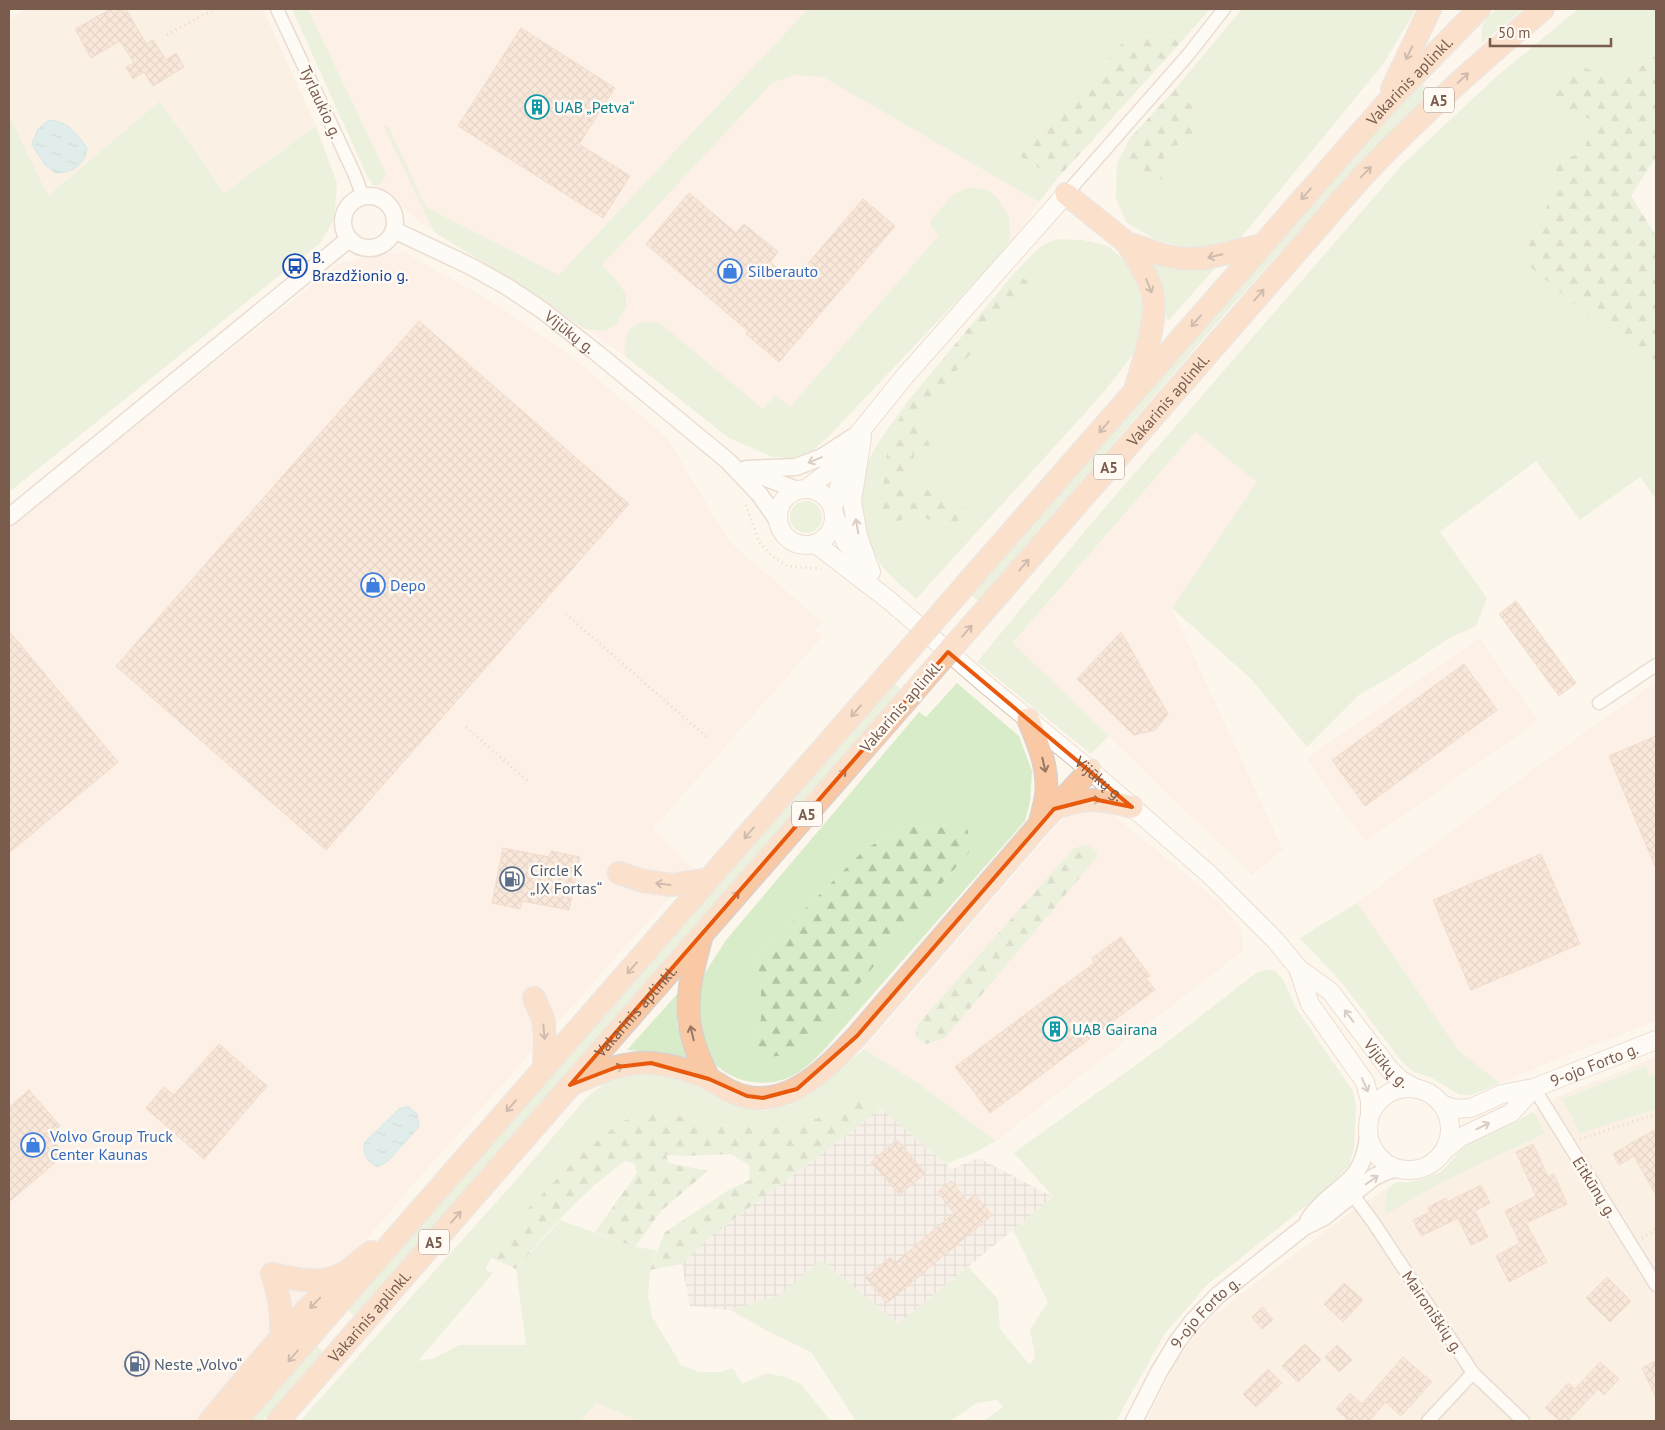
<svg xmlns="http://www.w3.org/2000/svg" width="1665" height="1430" font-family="'PT Sans',sans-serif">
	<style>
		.residential { fill: #f5e8da }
		.commercial { fill: #fde8e0 }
		.industrial { fill: url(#industrial-grid) }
		.grass { fill: #d8ecc9; fill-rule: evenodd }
		.forest { fill: url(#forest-firs) }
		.water { fill: url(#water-ripples); stroke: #a5d3da }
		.building { fill: url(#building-cross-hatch); stroke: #e6bba3 }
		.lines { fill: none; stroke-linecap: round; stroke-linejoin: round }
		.minor-casing { stroke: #d1beb0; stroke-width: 15 }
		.tertiary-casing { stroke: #d1beb0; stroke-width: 19 }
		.secondary-casing { stroke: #d6c0b0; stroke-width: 20 }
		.trunk-casing { stroke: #dad1cd; stroke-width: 24 }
		.path { stroke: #d9b8a5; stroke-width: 3; stroke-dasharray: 1 4; stroke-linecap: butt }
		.minor { stroke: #fff; stroke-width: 12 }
		.tertiary { stroke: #fff; stroke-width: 16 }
		.secondary { stroke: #fff; stroke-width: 18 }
		.trunk { stroke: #f9c8a4; stroke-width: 21 }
		.trunk-bridge-casing { stroke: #dad1cd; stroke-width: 24; stroke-linecap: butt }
		.trunk-bridge { stroke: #f9c8a4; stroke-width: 21 }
		.oneway { stroke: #9a7763 }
		.oneway2 { stroke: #af9d94 }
		.marked { fill: none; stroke: #e8590c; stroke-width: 4; stroke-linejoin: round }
		.labels { text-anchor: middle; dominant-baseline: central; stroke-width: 5; stroke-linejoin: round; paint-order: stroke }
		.shield { fill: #fffaf3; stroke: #a28b7f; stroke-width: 1 }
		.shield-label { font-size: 15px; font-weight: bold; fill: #7a5c4d }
		.street-label { font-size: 16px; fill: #7a5c4d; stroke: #fffaf3 }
		.culture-label { font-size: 16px; fill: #0d838f; stroke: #fffaf3; text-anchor: start }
		.transit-label { font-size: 16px; fill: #164399; stroke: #fffaf3; text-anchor: start }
		.shop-label { font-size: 16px; fill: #366cbe; stroke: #fffaf3; text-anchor: start }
		.service-label { font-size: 16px; fill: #4e5e75; stroke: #fffaf3; text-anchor: start }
	</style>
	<defs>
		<pattern id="industrial-grid" width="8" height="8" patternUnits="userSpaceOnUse" patternTransform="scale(1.25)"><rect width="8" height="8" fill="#efe9e4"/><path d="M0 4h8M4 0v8" fill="none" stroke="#c7c0bb"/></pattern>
		<pattern id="forest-firs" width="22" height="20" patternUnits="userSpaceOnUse" patternTransform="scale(1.25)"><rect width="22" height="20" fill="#d8ecc9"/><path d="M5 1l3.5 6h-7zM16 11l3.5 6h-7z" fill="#b4c2a5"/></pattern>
		<pattern id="water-ripples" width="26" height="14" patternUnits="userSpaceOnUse" patternTransform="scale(1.25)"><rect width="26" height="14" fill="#bfe3e8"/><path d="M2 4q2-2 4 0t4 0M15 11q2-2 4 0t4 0" fill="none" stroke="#a0bbbe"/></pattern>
		<pattern id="building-cross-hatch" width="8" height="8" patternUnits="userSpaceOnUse" patternTransform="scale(1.25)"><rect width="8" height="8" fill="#f3d5c3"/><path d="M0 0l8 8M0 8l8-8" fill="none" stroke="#cab0a1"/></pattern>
	</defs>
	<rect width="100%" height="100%" fill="#fdf6ec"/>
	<path class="residential" d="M27 9H263L316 126 224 193 160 101 48 197 9 115V19Z
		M1656 1057V1421H1147L1177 1359 1210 1319 1250 1287 1358 1207 1397 1182H1410L1426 1178 1441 1172 1464 1147 1516 1122 1559 1096Z
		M597 1403 639 1421H580Z"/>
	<path class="commercial" d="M308 9H808L773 48 1039 202 1008 247 828 437 811 452 770 456 729 438 625 356 543 299 434 232 373 186 380 185 386 173Z
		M404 252 496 304 566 352 667 438 730 542 822 622 815 630 822 637 653 829 694 870 424 1172 350 1258 261 1350 198 1421H9V528L338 264 373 255Z
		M1195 432 1258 482 1172 609 1283 850 1252 875 1013 644Z
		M1479 638 1538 721 1365 842 1306 759Z
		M1656 682V1021L1557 1059 1500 1083 1459 1051 1357 903 1539 765Z
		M1083 808H1099L1112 814 1220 903 1240 928 1243 940V951L996 1141 918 1083 864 1049 1054 829 1068 815Z"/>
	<path class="industrial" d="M881 1109 952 1169 979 1158 1053 1197 898 1324 821 1260 780 1295 730 1310 690 1306 682 1264 711 1236Z"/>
	<path class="grass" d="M292 9H308L386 173C384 182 382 185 373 186L367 176Z
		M808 9H1210L1183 40 1177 35 1129 36 1019 156 1057 179 1039 202 823 77 794 75 772 83 602 265 621 286 626 295V308L616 324 604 331 584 329 543 299 434 232 384 127 386 126 389 128 426 207 559 275Z
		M1242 9H1416L1384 63 1239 240 1212 247 1193 249 1156 240 1127 223 1116 199 1117 163 1162 180 1165 148 1187 143 1195 109 1176 88Z
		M1496 9H1524L1482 43C1480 25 1483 21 1496 9Z
		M1578 9H1656V55L1627 78 1606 79 1582 66 1564 110 1595 121 1583 151 1557 163 1547 206 1529 241 1527 264 1656 373V499L1640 477 1580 520 1536 461 1440 532 1487 598 1476 626 1448 639 1389 678 1360 694 1307 747 1251 679 1172 608 1257 482 1195 432 1013 643 1109 736 1091 754 977 662 1089 526 1402 165 1495 78Z
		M1420 81 1431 92 1349 175 1229 309 978 601 971 595Z
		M160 101 224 193 316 126 337 183 334 220 320 243 9 492V115L48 196Z
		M969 187 988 190 997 197 1009 217 1010 231 1008 247 828 437 811 452 792 459 770 456 729 438 625 356C622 330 635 317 661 324L763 409 775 395 790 407 939 235 930 225V221L954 194Z
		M1056 239 1083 240 1108 246 1124 260 1138 277 1144 306 1142 333 1137 349 1104 392 916 599C906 589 892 579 883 567 860 536 852 486 873 452 883 434 896 418 908 401L888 443 896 522 913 515 962 528 961 500 910 483 915 450 916 419 1029 283 1015 272 1041 246Z
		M1143 253 1217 266 1168 321 1166 318 1163 293Z
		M790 517a16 16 0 1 1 32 0a16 16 0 1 1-32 0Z
		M957 683 1019 736 1032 771 1030 802 1025 821 823 1051C813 1061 803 1071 790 1077 759 1091 721 1079 703 1050 700 1045 696 1020 696 1013 696 1004 698 991 701 983 705 970 719 952 726 940L919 712 926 717ZM952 823 972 849 944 881 753 1042 761 1019V988L757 957 865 849 908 825 936 829Z
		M895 684 902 690 355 1317 348 1310Z
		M1357 903 1459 1051 1500 1083 1472 1095H1460L1430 1077 1414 1072 1402 1062 1342 983 1300 938Z
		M1267 969 1275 971 1282 978 1296 1008 1353 1091 1356 1105 1354 1148 1349 1165 1326 1190 1207 1285 1164 1335 1116 1421H983L1003 1407 997 1400 977 1403 950 1421H856L811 1352 771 1333 730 1310 780 1295 821 1260 898 1324 968 1267 998 1299 1000 1329 1030 1365 1035 1357 1030 1329 1048 1302 1013 1230 1053 1197 1014 1153 1162 1046 1256 973Z
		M679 992 677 1025 690 1055 685 1059 655 1052 627 1050Z
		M864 1049 918 1083 996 1141 978 1151 946 1164 881 1109 862 1096 823 1117 781 1127 716 1125 655 1110 622 1121 584 1151 521 1216 491 1258 485 1270 493 1273 418 1361 434 1358 459 1345H526L516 1269 560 1220 635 1247 657 1250 650 1270 648 1296 652 1316 681 1365 699 1372H720L733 1368 742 1384 767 1373 785 1377 801 1384 831 1421H639L597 1403 580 1421H300L525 1170 586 1098 611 1078 633 1071 663 1073 688 1082 730 1104 764 1111 789 1105 811 1093Z
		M1646 1066 1649 1076 1656 1074V1109L1580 1133 1563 1099Z
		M1532 1112 1538 1118 1545 1133 1446 1180 1386 1214 1385 1198 1388 1189 1397 1182H1410L1426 1178 1441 1172 1464 1147 1516 1122Z
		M316 1345 323 1352 262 1421H249Z"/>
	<path class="forest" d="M1177 35 1183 40 1057 179 1019 156 1129 36Z
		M1656 55V157L1631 196 1656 236V373L1527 264 1529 241 1547 206 1557 163 1583 151 1595 121 1564 110 1552 103V86L1561 73 1583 66 1606 79 1627 78Z
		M1176 88 1195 109 1200 128 1187 143 1165 148 1162 180 1117 163 1130 138Z
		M1015 272 1030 283 916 419 930 445 915 450 910 483 961 500 970 514 961 528 913 515 896 522 883 511V486L888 443 908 401Z
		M952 823 967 828 972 849 944 881 808 1046C790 1055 778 1060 758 1053L753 1042 761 1019V988L757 957 865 849 908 825 936 829Z
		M1086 844 1097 851V857L945 1038 926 1044 915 1036 918 1024 1073 849Z
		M862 1095 881 1109 711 1236 682 1264 650 1270 665 1232 730 1189 750 1180 749 1165 731 1154 685 1156 666 1155 669 1163 708 1171 661 1211 635 1247 595 1232 637 1173 634 1163 625 1161C583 1191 549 1230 516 1269L491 1258 521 1216 584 1151 622 1121 655 1110 716 1125 781 1127 823 1117Z"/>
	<path class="water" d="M49 120C69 122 75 132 87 148 84 166 73 172 56 173L45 165 32 144 38 129Z
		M405 1107H409L417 1114 419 1125 417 1129 389 1160 378 1167C367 1162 362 1154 365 1142L399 1109Z"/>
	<path class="building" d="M111 9H126L146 44 153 40 166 60 176 53 184 67 153 86 144 72 133 79 126 67 134 63 120 41 91 58 75 29Z
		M521 28 615 88 579 144 630 176 603 218 458 126Z
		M689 193 736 233 744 224 778 252 770 262 793 281 863 199 895 226 779 362 746 334 748 331 646 244Z
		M419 321 629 504 326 850 116 666Z
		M1516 601 1576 683 1559 696 1499 614Z
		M9 631 118 762 9 853Z
		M1121 632 1168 714 1155 730 1134 735 1077 679Z
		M1464 664 1497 710 1365 806 1332 760Z
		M1656 736V869L1609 756Z
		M503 848 549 857 551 851 580 857 569 910 522 901 520 909 492 903Z
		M1541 854 1580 944 1471 990 1433 900Z
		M1121 937 1150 976 1146 978 1155 990 990 1113 955 1067 1094 963 1092 958Z
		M219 1044 267 1086 204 1159 146 1108 164 1087 174 1095Z
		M29 1090 60 1126 49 1136 65 1154 9 1202V1107Z
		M1656 1129V1195L1634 1156 1619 1165 1613 1154Z
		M897 1140 925 1173 900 1195 871 1162Z
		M1533 1144 1548 1177 1554 1174 1567 1204 1526 1223 1547 1262 1509 1282 1496 1256 1520 1243 1505 1211 1536 1196 1516 1152Z
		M951 1181 967 1201 975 1195 992 1215 887 1303 866 1278 890 1257 895 1263 954 1213 938 1192Z
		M1481 1185 1490 1203 1475 1211 1488 1237 1471 1245 1458 1218 1421 1236 1413 1220 1430 1212 1428 1207 1446 1198 1447 1202Z
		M1607 1277 1631 1301 1610 1322 1586 1298Z
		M1344 1283 1363 1300 1343 1322 1324 1304Z
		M1263 1307 1273 1320 1262 1329 1252 1317Z
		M1305 1344 1321 1360 1298 1382 1282 1366Z
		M1337 1345 1352 1360 1339 1372 1325 1357Z
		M138 1349 151 1361 136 1378 123 1366Z
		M1403 1357 1432 1382 1401 1416 1386 1402 1369 1421H1349L1336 1409 1350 1393 1362 1404Z
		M1656 1361V1398L1642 1368Z
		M1600 1362 1619 1379 1604 1395 1598 1389 1568 1421H1560L1545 1408 1568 1383 1575 1389Z
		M1268 1369 1282 1383 1256 1407 1243 1394Z"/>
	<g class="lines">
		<g class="minor-casing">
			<path id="minor" d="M277 9 354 173 363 197
				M1066 194 1188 55 1224 9
				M1599 703 1656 665
				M1534 1088 1656 1285
				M1352 1187 1353 1195 1373 1222 1473 1373 1523 1421
				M1428 1421 1473 1373"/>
		</g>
		<g class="tertiary-casing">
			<g id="tertiary">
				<circle cx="369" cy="222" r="26"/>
				<path id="s1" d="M394 230 470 266 506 286 542 310 597 353 728 461 760 495 778 521"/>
				<path d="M746 469 796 467 822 457 853 437"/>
				<path d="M751 472 797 490"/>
				<path d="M9 517 349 239"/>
				<path d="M1309 1219C1333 1184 1362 1188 1368 1137"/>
				<path id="s2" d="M1134 1421 1159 1372 1177 1342 1193 1321 1217 1296 1304 1227 1324 1217 1374 1177 1385 1172 1397 1168"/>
			</g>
		</g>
		<g class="secondary-casing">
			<g id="secondary">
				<path d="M862 437 852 501 858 536 871 572"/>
				<circle cx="806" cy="517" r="28"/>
				<path d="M806 489 826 474 905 376 1066 194"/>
				<path d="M833 508 840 484 854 453"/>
				<path d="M835 517 846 543 865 564"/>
				<path id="s3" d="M816 544 890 601 983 682 1090 770 1209 874 1276 941 1298 968 1330 991 1390 1070 1401 1080 1417 1089"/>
				<path d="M1298 968 1310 1004 1365 1082 1370 1100V1115"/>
				<circle cx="1409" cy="1129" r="41"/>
				<path id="s4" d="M1441 1104 1455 1109 1471 1108 1502 1094 1534 1088 1656 1040"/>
				<path d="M1444 1151 1459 1138 1511 1113 1534 1088"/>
			</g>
		</g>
		<g class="trunk-casing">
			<g id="trunk">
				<path d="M1392 89 1430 9"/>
				<path d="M1066 194 1127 243 1163 255 1185 259 1206 258 1262 245"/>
				<path d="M1127 243C1135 257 1150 278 1153 295 1157 325 1144 358 1136 387"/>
				<path id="s5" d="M968 582 1385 105 1479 9"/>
				<path id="s6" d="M992 602 1360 179C1417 118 1479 63 1543 9"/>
				<path d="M1028 719C1038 743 1049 768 1046 795 1045 804 1042 813 1040 822"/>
				<path d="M1055 808C1087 797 1100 798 1132 807"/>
				<path d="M619 873 643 881 672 885 709 879"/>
				<path d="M701 939C693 969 684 1000 691 1031 694 1048 702 1063 709 1079"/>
				<path d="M534 998 543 1018 545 1037 544 1069"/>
				<path d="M575 1083C600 1072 624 1061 652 1063 671 1065 694 1071 711 1080 717 1083 724 1088 730 1091 782 1116 825 1070 857 1036L1039 825 1090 770"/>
				<path d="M272 1274C289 1278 311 1283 329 1279 334 1278 340 1275 344 1273"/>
				<path d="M272 1274C280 1297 282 1313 281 1338"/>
				<path d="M210 1421C260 1362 309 1299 371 1252"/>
				<path d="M236 1421 888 674"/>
				<path id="s7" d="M278 1421 912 694"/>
			</g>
		</g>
		<path class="path" d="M167 35 214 9
			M746 505 759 542 772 556 787 566 821 569
			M566 614 709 739
			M466 727 529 782
			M1580 1139 1656 1114
			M1642 1238 1656 1229"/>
		<use href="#minor" class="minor"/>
		<use href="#tertiary" class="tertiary"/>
		<use href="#secondary" class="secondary"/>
		<use href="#trunk" class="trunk"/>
		<g class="trunk-bridge-casing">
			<path id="trunk-bridge" d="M888 674 968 582
				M912 694 992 602"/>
		</g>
		<use href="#trunk-bridge" class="trunk-bridge"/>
	</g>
	<defs><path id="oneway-shaft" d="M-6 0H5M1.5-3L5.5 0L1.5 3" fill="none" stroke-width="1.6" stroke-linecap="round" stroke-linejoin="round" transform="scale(1.25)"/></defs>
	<g class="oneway">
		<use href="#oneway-shaft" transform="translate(1409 53) rotate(115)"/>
		<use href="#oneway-shaft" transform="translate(1463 78) rotate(-43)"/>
		<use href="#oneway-shaft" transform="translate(1366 172) rotate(-46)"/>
		<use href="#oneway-shaft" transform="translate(1306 194) rotate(131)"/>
		<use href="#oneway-shaft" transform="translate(1215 256) rotate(167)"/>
		<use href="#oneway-shaft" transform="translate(1149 286) rotate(68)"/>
		<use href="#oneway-shaft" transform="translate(1259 295) rotate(-49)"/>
		<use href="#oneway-shaft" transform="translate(1196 321) rotate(131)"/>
		<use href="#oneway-shaft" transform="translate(1104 427) rotate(131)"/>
		<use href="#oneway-shaft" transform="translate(1024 565) rotate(-49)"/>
		<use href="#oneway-shaft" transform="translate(967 631) rotate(-49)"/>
		<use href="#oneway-shaft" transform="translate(856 711) rotate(131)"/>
		<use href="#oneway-shaft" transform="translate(1044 765) rotate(77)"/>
		<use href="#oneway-shaft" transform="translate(841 775) rotate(-49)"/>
		<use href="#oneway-shaft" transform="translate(1093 800)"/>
		<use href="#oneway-shaft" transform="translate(749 833) rotate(131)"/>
		<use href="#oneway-shaft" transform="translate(663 884) rotate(-173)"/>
		<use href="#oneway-shaft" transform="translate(734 897) rotate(-49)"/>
		<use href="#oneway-shaft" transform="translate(632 968) rotate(131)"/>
		<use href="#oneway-shaft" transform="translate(544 1032) rotate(85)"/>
		<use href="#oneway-shaft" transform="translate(692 1033) rotate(-103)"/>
		<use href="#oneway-shaft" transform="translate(616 1068) rotate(-16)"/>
		<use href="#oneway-shaft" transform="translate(511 1106) rotate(131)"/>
		<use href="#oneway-shaft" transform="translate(456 1217) rotate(-49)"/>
		<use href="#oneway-shaft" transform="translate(315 1303) rotate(134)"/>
		<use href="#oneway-shaft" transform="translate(293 1356) rotate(131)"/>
	</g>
	<g class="oneway2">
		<use href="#oneway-shaft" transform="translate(815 460) rotate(158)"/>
		<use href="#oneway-shaft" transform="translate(857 526) rotate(-100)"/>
		<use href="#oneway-shaft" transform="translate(1349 1016) rotate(-127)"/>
		<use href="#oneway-shaft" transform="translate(1365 1085) rotate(66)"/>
		<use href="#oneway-shaft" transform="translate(1483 1126) rotate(-26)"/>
		<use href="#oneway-shaft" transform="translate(1372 1180) rotate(-35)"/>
	</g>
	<path d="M0 0H1665V1430H0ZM948 652 1132 807 1093 799 1054 809 857 1036 797 1089 763 1098 747 1096 709 1079 651 1063 617 1067 570 1085Z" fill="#fdf6ec" fill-opacity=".55" fill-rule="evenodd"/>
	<path class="marked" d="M948 652 1132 807 1093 799 1054 809 857 1036 797 1089 763 1098 747 1096 709 1079 651 1063 617 1067 570 1085Z"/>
	<defs>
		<g id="building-ring" transform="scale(1.25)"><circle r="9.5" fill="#fffaf3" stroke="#0f9aa8" stroke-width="1.5"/><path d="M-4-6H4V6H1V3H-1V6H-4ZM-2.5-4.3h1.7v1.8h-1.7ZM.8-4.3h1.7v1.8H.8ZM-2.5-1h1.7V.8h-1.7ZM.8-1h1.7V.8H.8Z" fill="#0f9aa8"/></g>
		<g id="bus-ring" transform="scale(1.25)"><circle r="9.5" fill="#fffaf3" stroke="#1a4fb4" stroke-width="1.5"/><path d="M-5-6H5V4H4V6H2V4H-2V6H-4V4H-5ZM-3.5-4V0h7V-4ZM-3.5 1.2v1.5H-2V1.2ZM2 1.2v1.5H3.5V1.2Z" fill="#1a4fb4"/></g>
		<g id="shop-ring" transform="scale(1.25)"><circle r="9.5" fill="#fffaf3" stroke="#3f7fe0" stroke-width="1.5"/><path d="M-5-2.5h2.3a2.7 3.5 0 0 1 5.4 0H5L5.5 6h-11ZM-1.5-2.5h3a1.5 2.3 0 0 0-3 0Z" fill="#3f7fe0"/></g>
		<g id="fuel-ring" transform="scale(1.25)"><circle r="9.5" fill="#fffaf3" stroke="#5c6f8a" stroke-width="1.5"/><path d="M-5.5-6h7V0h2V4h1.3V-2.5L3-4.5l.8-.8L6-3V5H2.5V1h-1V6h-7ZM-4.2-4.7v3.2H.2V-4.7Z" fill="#5c6f8a"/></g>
	</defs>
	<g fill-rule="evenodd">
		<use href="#building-ring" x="537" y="107"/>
		<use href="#bus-ring" x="295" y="266"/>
		<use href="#shop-ring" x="730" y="271"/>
		<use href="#shop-ring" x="373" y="585"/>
		<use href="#fuel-ring" x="512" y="879"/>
		<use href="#building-ring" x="1055" y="1029"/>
		<use href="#shop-ring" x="33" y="1145"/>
		<use href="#fuel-ring" x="137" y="1364"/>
	</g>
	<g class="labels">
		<g class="shield">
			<rect x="1424" y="87.5" width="30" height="25" rx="4"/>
			<rect x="1094" y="454.5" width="30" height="25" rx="4"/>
			<rect x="792" y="801.5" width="30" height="25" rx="4"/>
			<rect x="419" y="1229.5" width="30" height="25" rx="4"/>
		</g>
		<g class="shield-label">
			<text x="1439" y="100">A5</text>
			<text x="1109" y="467">A5</text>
			<text x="807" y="814">A5</text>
			<text x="434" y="1242">A5</text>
		</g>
		<g class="street-label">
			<text stroke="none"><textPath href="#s5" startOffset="668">Vakarinis aplinkl.</textPath></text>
			<text transform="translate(321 102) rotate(65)">Tyrlaukio g.</text>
			<text stroke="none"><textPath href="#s1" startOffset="204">Vijūkų g.</textPath></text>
			<text stroke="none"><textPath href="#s6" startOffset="268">Vakarinis aplinkl.</textPath></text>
			<text transform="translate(901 706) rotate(-49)">Vakarinis aplinkl.</text>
			<text stroke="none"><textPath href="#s3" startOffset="368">Vijūkų g.</textPath></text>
			<text stroke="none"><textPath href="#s7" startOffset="544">Vakarinis aplinkl.</textPath></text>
			<text stroke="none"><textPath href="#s3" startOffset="774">Vijūkų g.</textPath></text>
			<text stroke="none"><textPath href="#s4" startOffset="162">9-ojo Forto g.</textPath></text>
			<text transform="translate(1595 1187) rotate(58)">Eitkūnų g.</text>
			<text transform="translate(1433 1312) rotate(56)">Maironiškių g.</text>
			<text stroke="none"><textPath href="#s2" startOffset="131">9-ojo Forto g.</textPath></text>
			<text stroke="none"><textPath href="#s7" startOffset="139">Vakarinis aplinkl.</textPath></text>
		</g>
		<g class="culture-label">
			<text x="554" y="107">UAB „Petva“</text>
			<text x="1072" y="1029">UAB Gairana</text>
		</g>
		<g class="transit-label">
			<text x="312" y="257">B.<tspan x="312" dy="18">Brazdžionio g.</tspan></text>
		</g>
		<g class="shop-label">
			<text x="748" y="271">Silberauto</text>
			<text x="390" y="585">Depo</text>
			<text x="50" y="1136">Volvo Group Truck<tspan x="50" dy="18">Center Kaunas</tspan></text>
		</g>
		<g class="service-label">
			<text x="530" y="870">Circle K<tspan x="530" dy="18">„IX Fortas“</tspan></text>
			<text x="154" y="1364">Neste „Volvo“</text>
		</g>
	</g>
	<rect width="1665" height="1430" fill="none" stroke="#7a5c4d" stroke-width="20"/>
	<path d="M1490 38v8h121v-8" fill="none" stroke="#7a5c4d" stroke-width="2.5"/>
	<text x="1498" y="38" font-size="15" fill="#7a5c4d" stroke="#fffaf3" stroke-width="4" paint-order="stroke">50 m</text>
</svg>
